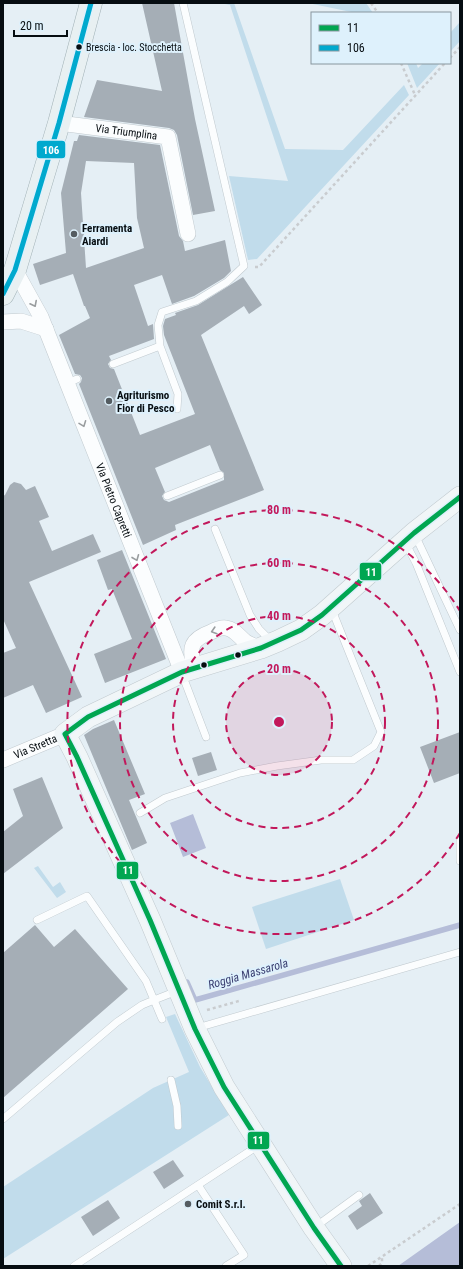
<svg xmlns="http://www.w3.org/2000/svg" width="463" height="1269" font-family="'Roboto Condensed',sans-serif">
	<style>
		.green { fill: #c1dceb }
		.water { fill: #b5bdd8 }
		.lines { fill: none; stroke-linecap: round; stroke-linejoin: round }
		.stream { stroke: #b5bdd8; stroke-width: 5.5 }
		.building { fill: #a5aeb6; fill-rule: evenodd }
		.lane-casing { stroke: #c1cacf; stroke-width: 8 }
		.street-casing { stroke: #c1cacf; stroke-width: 16 }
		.secondary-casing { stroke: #c1cacf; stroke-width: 22 }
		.primary-casing { stroke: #a2b2b7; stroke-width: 23 }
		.path { stroke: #c9cccf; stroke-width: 2.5; stroke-dasharray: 3 3; stroke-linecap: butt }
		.lane { stroke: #fbfdfe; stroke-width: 7 }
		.street { stroke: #fbfdfe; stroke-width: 15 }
		.secondary { stroke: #f1f6f8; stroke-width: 21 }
		.primary { stroke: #e8f0f2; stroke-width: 22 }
		.bus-1-casing { stroke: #def1fc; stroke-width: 8 }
		.bus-2-casing { stroke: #def1fc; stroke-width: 8 }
		.bus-1 { stroke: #00a651; stroke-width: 5 }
		.bus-2 { stroke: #00a9ce; stroke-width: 5 }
		.oneway { stroke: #999d9f }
		.ring { fill: none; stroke: #c2185b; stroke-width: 2; stroke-dasharray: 7 5 }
		.bus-dot { fill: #060d11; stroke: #def1fc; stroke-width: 1.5 }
		.poi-dot { fill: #545c61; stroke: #def1fc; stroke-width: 1.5 }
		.labels { text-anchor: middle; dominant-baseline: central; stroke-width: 4; stroke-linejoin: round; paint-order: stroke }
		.bus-label { font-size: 10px; fill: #060d11; stroke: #def1fc; text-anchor: start }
		.street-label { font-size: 11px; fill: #060d11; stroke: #def1fc }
		.poi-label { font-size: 11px; font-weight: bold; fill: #060d11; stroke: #def1fc; text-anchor: start }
		.water-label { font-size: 12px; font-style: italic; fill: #3a3f71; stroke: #def1fc }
		.centre { fill: #c2185b; stroke: #def1fc; stroke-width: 2 }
		.ring-label { font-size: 12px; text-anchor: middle; font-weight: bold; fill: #c2185b; stroke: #def1fc; stroke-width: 4; stroke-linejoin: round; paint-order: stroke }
		.line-badge { stroke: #def1fc; stroke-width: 1.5 }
		.badge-label { font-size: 11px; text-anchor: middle; font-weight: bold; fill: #fff }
	</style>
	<rect width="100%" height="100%" fill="#e5eff5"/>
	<path class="green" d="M220 3H234L285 149 343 150 404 85 409 95 257 259 248 260 229 176 288 181 230 5Z
		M308 3H366L373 13H356Z
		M460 22V41L450 52V33Z
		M407 63H416L418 68 423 63H440L417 88Z
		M38 866 53 887 60 882 66 892 57 898 34 868Z
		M340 879 354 920 266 949 252 907Z
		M175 1014 200 1067 229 1115 3 1259V1187L153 1088 189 1072 166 1017Z"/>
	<path class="water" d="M193 814 206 848 183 857 170 823Z
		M460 1222V1266H398Z"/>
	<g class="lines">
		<path class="stream" d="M187 982 195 1000 460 925"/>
	</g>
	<path class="building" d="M142 3H174L195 119 215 211 193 215 177 135 174 130 169 128 84 117 97 80 162 91Z
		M79 135 160 145 179 236 183 241 185 251 225 240 231 271 224 278 194 296 172 304 162 275 134 285 148 326 153 324 154 339 109 356 111 360 108 364 110 368 114 369 140 435 195 414 164 335 163 326 165 319 176 315 175 313 198 305 243 277 262 305 249 314 244 306 201 335 264 490 175 525 176 530 143 545 79 384 81 382 82 378 80 375 75 374 59 335 90 318 85 306H84L73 274 40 285 33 264 66 253 61 193 74 141H77ZM86 161 134 163 137 218 144 248 86 268 81 193ZM210 445 220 470 224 473V480L169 502 164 500 162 496 165 492 155 468Z
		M14 482 21 484 26 490 35 486 49 517 39 521 52 551 93 534 101 552 29 582 82 697 46 713 33 685 3 698V653L16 648 3 619V496L5 495 10 485Z
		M122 550 166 659 105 683 94 654 132 639 112 589 108 590 97 560Z
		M114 720 145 794 129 800 147 843 132 850 84 735 93 729Z
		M460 732V773L434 783 420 747Z
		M211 752 217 770 198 776 192 758Z
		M42 777 63 828 3 874V832L23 816 13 789Z
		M35 925 54 947 75 929 128 989 3 1098V953Z
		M173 1160 184 1176 164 1189 153 1172Z
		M370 1193 383 1213 357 1230 348 1216 362 1206 359 1201Z
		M108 1200 120 1218 93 1236 81 1217Z"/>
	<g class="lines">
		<g class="lane-casing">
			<path id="lane" d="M113 364 160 346
				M67 383 77 379
				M177 409 178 394 160 346 158 325 162 312 196 301 227 282 244 266 183 3
				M167 496 220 475
				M215 529 250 615 259 629 271 641
				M415 535 460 630
				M406 544 416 563 460 672
				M182 674 206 737
				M140 813 165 798 240 773 277 766 321 760H353L374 746 381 732 332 610
				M460 841V861
				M162 1019 154 1000 177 991
				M197 1028 460 952
				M171 1080 177 1106 178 1126
				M3 1119 117 1022 142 1005 154 1000 146 981 87 896 37 920
				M198 1185 244 1255 226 1266
				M315 1227 359 1195
				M74 1266 259 1145"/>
		</g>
		<g class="street-casing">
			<g id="street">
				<path id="s1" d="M59 123 168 137 188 234"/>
				<path id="s2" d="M15 270 41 317 182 672"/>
				<path d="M3 322 21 321 46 329"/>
				<path d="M195 668C188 648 191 639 211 632 215 630 222 627 226 628 235 629 239 637 246 642 250 645 256 646 261 648"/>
				<path id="s3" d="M3 760 65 734"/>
			</g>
		</g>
		<g class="secondary-casing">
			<path id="secondary" d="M341 1266 314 1228 224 1087 195 1029 150 920 77 757 65 734 88 717 182 672 261 648 278 641 301 630 322 615 414 533 460 497"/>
		</g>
		<g class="primary-casing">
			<path id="primary" d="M3 294 15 270 59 123 91 3"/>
		</g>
		<path class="path" d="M371 3 378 13
			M450 58 460 47
			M401 63 415 95
			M255 267H259L445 63
			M207 1010 239 1001
			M368 1266 460 1204
			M379 1266 382 1263V1257"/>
		<use href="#lane" class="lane"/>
		<use href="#street" class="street"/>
		<use href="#secondary" class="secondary"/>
		<use href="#primary" class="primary"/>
		<g class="bus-1-casing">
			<path id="bus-1" d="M65 734 77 757 150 920 195 1029 224 1087 314 1228 341 1266
				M65 734 88 717 182 672 261 648 301 630 322 615 414 533 460 497"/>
		</g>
		<g class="bus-2-casing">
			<path id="bus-2" d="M3 294 15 270 59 123 91 3"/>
		</g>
		<use href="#bus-1" class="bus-1"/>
		<use href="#bus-2" class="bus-2"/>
	</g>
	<defs><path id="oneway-chevron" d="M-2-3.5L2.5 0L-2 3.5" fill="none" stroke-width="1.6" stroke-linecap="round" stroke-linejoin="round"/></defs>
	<g class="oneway">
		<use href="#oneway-chevron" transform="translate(34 304) rotate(63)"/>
		<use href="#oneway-chevron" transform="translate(83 424) rotate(69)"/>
		<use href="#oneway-chevron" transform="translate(136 558) rotate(68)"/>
		<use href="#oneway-chevron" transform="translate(214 631) rotate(163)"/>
	</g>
	<circle cx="279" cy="722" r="53" fill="#c2185b" fill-opacity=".12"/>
	<g class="ring">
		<circle cx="279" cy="722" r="53"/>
		<circle cx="279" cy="722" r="106"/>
		<circle cx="279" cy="722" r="159"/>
		<path d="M460 833A212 212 0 1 1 460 611"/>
	</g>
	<g class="bus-dot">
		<circle cx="79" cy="47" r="3.5"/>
		<circle cx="238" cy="655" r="3.5"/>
		<circle cx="204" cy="665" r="3.5"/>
	</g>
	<g class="poi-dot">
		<circle cx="74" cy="234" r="4"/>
		<circle cx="109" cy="401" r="4"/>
		<circle cx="188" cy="1204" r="4"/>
	</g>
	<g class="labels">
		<g class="bus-label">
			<text x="86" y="47">Brescia - loc. Stocchetta</text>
		</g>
		<g class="street-label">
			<text stroke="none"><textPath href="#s1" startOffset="68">Via Triumplina</textPath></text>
			<text stroke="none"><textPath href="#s2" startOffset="251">Via Pietro Capretti</textPath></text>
			<text stroke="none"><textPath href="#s3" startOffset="35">Via Stretta</textPath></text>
		</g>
		<g class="poi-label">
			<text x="82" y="228">Ferramenta<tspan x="82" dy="13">Aiardi</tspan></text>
			<text x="117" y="395">Agriturismo<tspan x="117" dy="13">Fior di Pesco</tspan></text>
			<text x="196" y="1204">Comit S.r.l.</text>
		</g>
		<g class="water-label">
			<text transform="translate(248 974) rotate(-16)">Roggia Massarola</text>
		</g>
	</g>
	<circle cx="279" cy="722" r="6" class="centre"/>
	<g class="ring-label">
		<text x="279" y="514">80 m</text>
		<text x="279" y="567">60 m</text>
		<text x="279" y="620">40 m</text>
		<text x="279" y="673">20 m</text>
	</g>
	<g class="line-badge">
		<rect x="36" y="140" width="30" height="19" rx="4" fill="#00a9ce"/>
		<rect x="359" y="562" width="23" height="19" rx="4" fill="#00a651"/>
		<rect x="116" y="861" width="23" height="19" rx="4" fill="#00a651"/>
		<rect x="247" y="1131" width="23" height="19" rx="4" fill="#00a651"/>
	</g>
	<g class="badge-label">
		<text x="51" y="154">106</text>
		<text x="371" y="576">11</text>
		<text x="128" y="874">11</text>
		<text x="258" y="1144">11</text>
	</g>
	<rect width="463" height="1269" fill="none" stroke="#060d11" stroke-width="8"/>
	<rect x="311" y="12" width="140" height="52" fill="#def1fc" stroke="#88969e"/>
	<rect x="319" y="25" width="20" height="6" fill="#00a651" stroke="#88969e"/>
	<text x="347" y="32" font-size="12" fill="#060d11">11</text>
	<rect x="319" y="45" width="20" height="6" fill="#00a9ce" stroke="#88969e"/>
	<text x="347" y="52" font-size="12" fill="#060d11">106</text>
	<path d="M14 30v6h53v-6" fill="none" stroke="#060d11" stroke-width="2"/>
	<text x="20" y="30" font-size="12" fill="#060d11" stroke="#def1fc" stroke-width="3" paint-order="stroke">20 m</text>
</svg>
